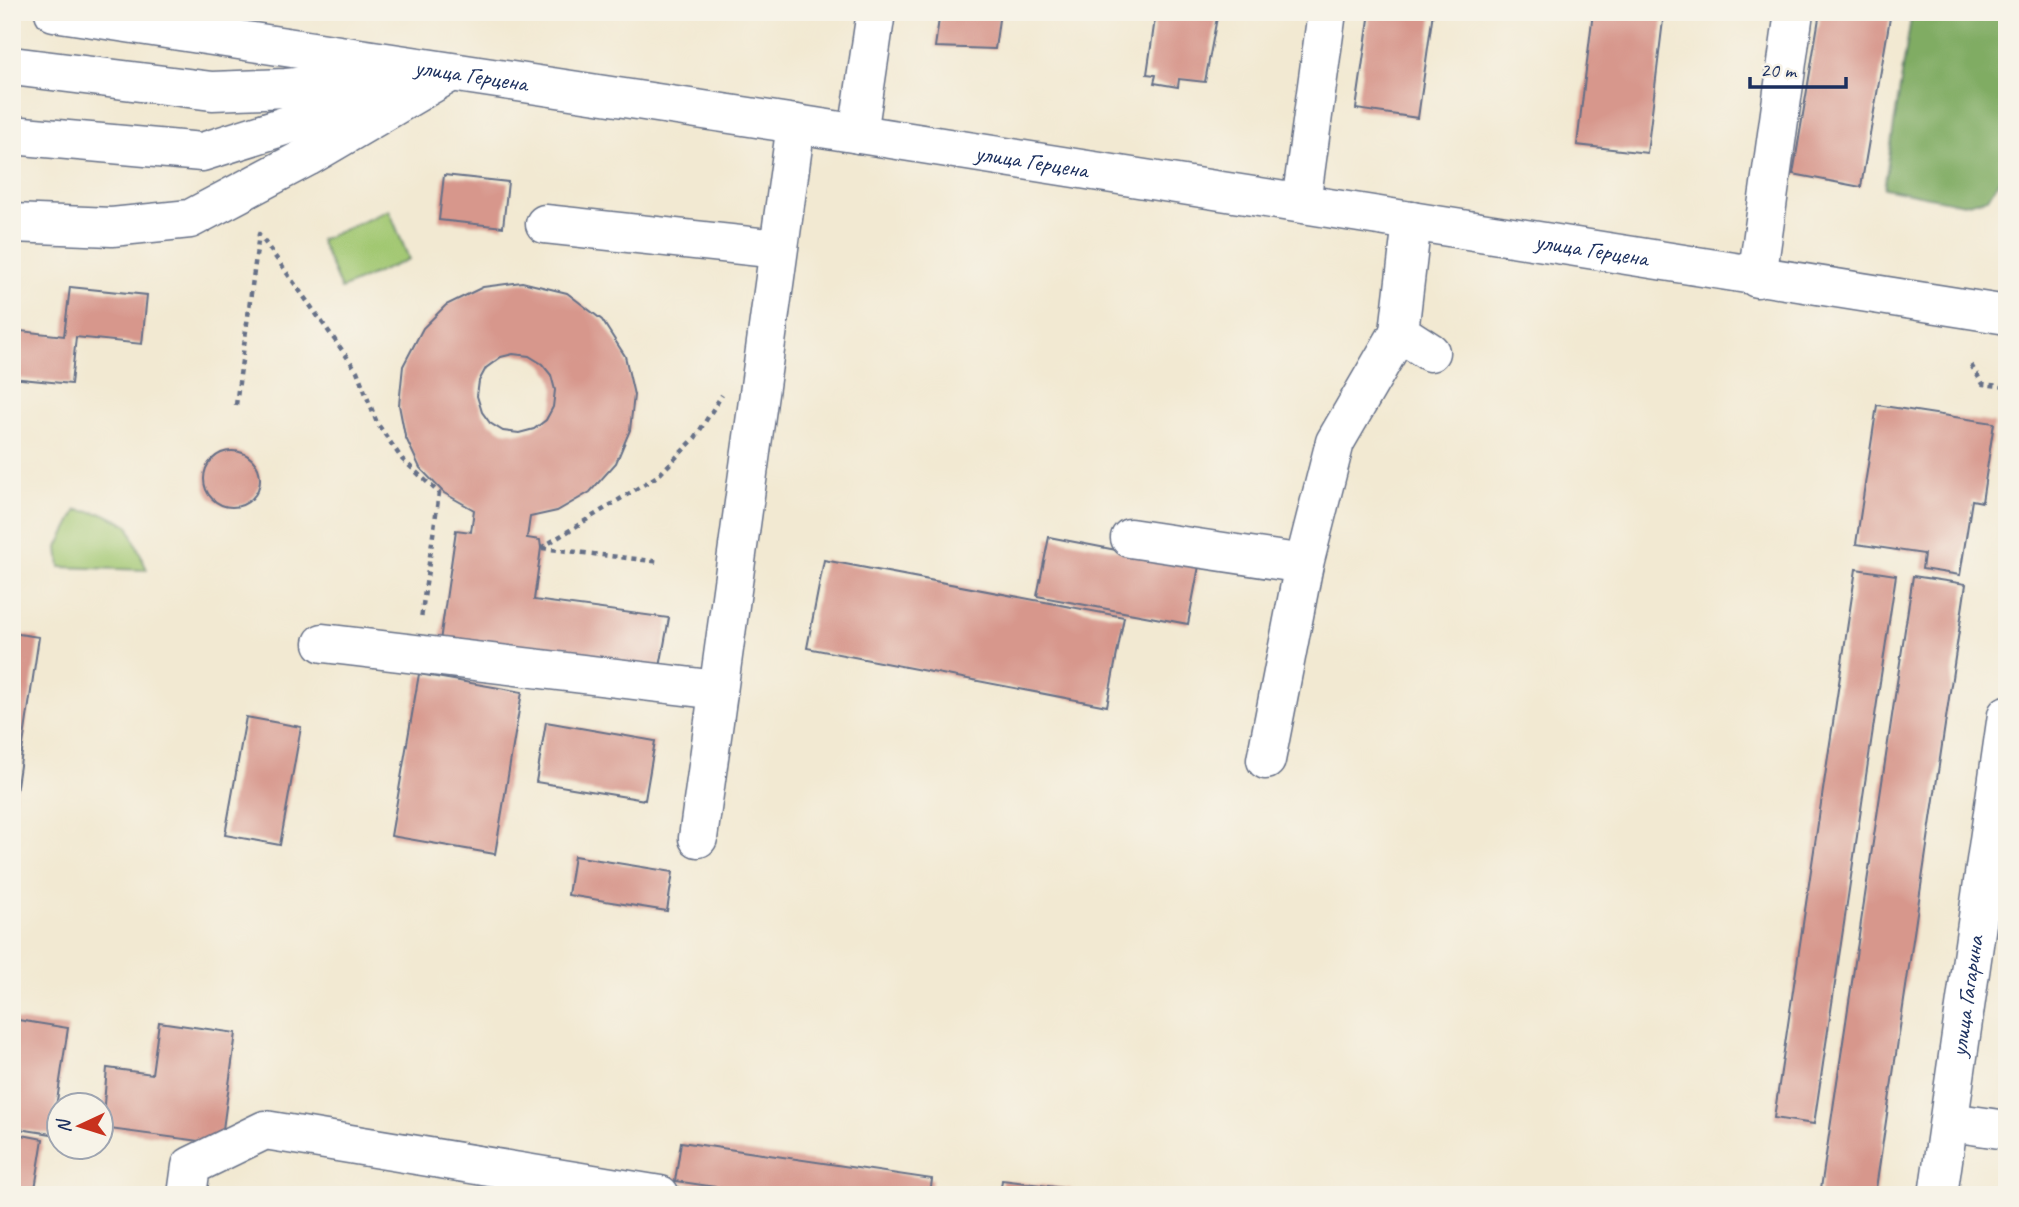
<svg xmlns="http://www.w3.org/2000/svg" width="2019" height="1207" font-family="Caveat,sans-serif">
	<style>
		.green { fill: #a1c771; stroke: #5e7b68; stroke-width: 2 }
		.forest { fill: #80ac63; stroke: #4e6e60; stroke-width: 2 }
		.building { fill: #d7978c; fill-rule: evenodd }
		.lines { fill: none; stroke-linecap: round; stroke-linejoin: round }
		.minor-casing { stroke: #667087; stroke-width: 41 }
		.major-casing { stroke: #667087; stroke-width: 41 }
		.path { stroke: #667087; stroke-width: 4.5; stroke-dasharray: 5 5; stroke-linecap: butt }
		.minor { stroke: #fff; stroke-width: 38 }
		.major { stroke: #fff; stroke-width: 38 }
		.labels { text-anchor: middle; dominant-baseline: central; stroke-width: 5; stroke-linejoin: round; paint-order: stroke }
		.street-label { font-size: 24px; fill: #1b2f5e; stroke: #f7f3e8 }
	</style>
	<rect width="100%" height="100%" fill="#f7f3e8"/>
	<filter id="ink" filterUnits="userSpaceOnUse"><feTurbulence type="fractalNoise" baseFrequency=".0143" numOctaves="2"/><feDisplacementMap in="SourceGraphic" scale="14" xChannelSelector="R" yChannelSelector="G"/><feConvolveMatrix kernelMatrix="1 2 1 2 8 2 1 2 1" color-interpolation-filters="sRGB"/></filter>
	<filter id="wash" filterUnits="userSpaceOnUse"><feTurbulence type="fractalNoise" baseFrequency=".00686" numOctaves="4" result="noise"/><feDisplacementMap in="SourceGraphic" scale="28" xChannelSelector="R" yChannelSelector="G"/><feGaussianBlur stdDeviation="1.57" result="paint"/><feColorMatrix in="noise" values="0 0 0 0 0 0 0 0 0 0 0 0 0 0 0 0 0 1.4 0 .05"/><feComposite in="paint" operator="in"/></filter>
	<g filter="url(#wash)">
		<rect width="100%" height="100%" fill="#f2e9d2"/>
		<path class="green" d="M389 210 409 259 341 289 320 240Z
			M77 510 105 514 128 525 147 570 60 567 58 547Z"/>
		<path class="forest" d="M1912 12H2007V167L1988 198 1964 204 1884 188Z"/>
		<g id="blocks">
			<path class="building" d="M940 12H1000L995 49 935 47Z
				M1156 12H1218L1205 82 1179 79 1178 87 1154 83 1156 75 1147 74Z
				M1370 12H1433L1418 118 1356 109Z
				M1593 12H1664L1647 153 1577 145Z
				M1820 12H1891L1861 187 1793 174Z
				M444 175 508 182 503 227 439 220Z
				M522 282 567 293 602 320 625 356 634 395 630 430 616 463 590 492 557 511 530 517 527 538 540 540 541 548 534 600 669 618 658 678 440 641 456 530 471 532 474 510 444 493 420 468 405 436 399 405 403 366 423 328 446 305 483 287ZM513 354 529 356 542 364 551 375 555 390 553 407 546 420 534 429 519 433 503 431 490 423 482 412 477 396 479 381 486 368 501 357Z
				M70 287 147 295 142 344 76 337 71 384 12 378V330L64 336Z
				M1877 405 1994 423 1982 502 1972 500 1960 575 1922 569 1924 554 1856 544Z
				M204 479a28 28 0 1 1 56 0a28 28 0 1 1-56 0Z
				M1049 537 1199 566 1188 624 1037 596Z
				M824 560 1124 617 1107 706 807 648Z
				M1856 569 1896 575 1814 1124 1774 1118Z
				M1913 576 1966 584 1875 1195H1820Z
				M12 633 39 637 14 806H12Z
				M419 674 522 692 495 854 391 836Z
				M246 717 301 727 280 845 225 835Z
				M546 722 655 741 645 800 536 782Z
				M574 856 673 872 667 911 568 895Z
				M12 1019 68 1028 52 1134 12 1128Z
				M159 1022 236 1033 221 1144 102 1128 107 1068 152 1074Z
				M12 1133 43 1139 34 1195H12Z
				M681 1142 932 1179 930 1195H769L675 1181Z
				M1002 1180 1072 1189 1071 1195H1000Z"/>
		</g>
	</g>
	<g filter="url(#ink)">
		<use href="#blocks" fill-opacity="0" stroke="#667087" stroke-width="2"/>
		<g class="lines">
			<g class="minor-casing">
				<g id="minor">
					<path d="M12 66 212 91 286 88 382 79"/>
					<path d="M858 134 876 12"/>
					<path d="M12 135 202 152 379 96"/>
					<path d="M1301 203 1327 12"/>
					<path d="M1412 221 1399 332 1430 352"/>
					<path d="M12 223 112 227 190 219 307 157 450 73"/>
					<path d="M545 224 777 249"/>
					<path d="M1757 278 1794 12"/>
					<path d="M1130 538 1304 564"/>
					<path d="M323 643 718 690"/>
					<path d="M1266 760 1304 564 1335 442 1399 332"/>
					<path d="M698 838 796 124"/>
					<path d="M1950 1122 2007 1130"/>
					<path d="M187 1195 191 1166 265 1130 660 1195"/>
					<path id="s1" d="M1938 1195 2007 715"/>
				</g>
			</g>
			<g class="major-casing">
				<g id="major">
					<path id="s2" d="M54 12 796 124 2007 315"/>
				</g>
			</g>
			<path class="path" d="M1971 365 1983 384 2007 387
				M236 405 259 234 357 371 377 423 402 459 439 493 421 619
				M541 548 659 475 695 438 722 395
				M542 548 661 562"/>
			<use href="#minor" class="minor"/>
			<use href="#major" class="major"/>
		</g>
	</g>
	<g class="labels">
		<g class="street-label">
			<text stroke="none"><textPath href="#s2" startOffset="422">улица Герцена</textPath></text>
			<text stroke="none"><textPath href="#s2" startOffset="989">улица Герцена</textPath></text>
			<text stroke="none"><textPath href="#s2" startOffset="1556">улица Герцена</textPath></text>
			<text stroke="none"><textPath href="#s1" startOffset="201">улица Гагарина</textPath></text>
		</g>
	</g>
	<rect width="2019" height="1207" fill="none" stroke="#f7f3e8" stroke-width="42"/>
	<g transform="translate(80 1126) rotate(266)"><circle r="33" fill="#f7f3e8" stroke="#9fa5b1" stroke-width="2"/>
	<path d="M0-5L12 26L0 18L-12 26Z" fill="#c8321e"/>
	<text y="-10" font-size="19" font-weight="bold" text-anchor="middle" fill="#1b2f5e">N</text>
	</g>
	<path d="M1750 77v10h96v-10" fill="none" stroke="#1b2f5e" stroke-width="3.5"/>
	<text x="1760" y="77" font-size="21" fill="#1b2f5e" stroke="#f7f3e8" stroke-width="5" paint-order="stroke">20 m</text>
</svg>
